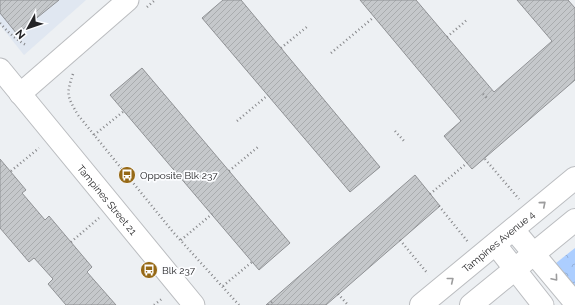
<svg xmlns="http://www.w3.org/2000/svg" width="575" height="305" font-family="Raleway,sans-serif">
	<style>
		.built { fill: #e0e7f1 }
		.park { fill: url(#park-crowns) }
		.building { fill: url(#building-hatch); stroke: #909295 }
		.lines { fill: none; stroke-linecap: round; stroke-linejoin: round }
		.street-casing { stroke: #bbbdc0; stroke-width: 23 }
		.secondary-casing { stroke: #bbbdc0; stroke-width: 24 }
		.path { stroke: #858689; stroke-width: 2.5; stroke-dasharray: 1 3; stroke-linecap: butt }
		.street { stroke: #fff; stroke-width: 21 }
		.secondary { stroke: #fff; stroke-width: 22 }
		.oneway { stroke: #9c9c9d }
		.labels { text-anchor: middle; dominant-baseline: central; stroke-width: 3.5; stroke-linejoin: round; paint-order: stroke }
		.poi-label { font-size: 10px; fill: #242426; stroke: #fcfdff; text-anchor: start }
		.street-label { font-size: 10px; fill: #242426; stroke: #fcfdff }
	</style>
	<defs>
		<pattern id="park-crowns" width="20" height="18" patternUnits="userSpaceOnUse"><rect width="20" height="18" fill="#acceff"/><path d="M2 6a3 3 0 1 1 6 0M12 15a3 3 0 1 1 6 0" fill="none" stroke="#94b1da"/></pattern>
		<pattern id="building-hatch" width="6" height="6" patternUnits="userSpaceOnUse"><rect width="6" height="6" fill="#c5c8cb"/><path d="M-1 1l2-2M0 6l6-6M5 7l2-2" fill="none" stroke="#a9acae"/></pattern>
	</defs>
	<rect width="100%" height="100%" fill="#edf0f3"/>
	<path class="built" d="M0 0H86L24 55 0 25Z"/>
	<path class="park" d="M575 248V297L551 267Z"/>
	<path class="building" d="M0 0H59L17 34 0 13Z
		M223 0H241L380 167 350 192 202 18Z
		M360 0H416L494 92 552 41 517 0H568L575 8V80L472 169 444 136 461 121Z
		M142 68 290 243 259 270 110 95Z
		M0 159 26 190 22 193 45 220 49 216 92 267 87 272 116 305H66L48 284 53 279 34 258 29 262 0 228Z
		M415 175 440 206 326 305H266Z"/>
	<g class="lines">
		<g class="street-casing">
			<g id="street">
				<path id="s1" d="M0 69 194 305"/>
				<path d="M20 94 128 0"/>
				<path d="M513 229 575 303"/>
				<path d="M495 244 543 305"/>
			</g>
		</g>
		<g class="secondary-casing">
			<g id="secondary">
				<path id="s2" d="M421 305 575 178"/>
				<path d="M471 305 575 220"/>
			</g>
		</g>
		<path class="path" d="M147 7 155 0
			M0 23C8 32 15 39 26 45
			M447 37 468 19
			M281 48 308 26
			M331 53 374 17
			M73 74C66 95 67 96 78 115L173 232 239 305
			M483 94 487 98
			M237 121 268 95
			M395 131 404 141
			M94 135 124 111
			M485 159 519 199
			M11 171 39 148
			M229 171 258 147
			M430 194 467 163
			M439 206 468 242
			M181 240 212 214
			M400 240 428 274
			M71 242 99 218
			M223 286 252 262
			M338 294 348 305
			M154 305 163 298
			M268 305 273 301"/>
		<use href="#street" class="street"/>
		<use href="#secondary" class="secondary"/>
	</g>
	<defs><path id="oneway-chevron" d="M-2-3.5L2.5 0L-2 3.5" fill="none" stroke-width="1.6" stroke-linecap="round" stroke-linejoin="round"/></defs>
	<g class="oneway">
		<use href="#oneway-chevron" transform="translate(543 204) rotate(-40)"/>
		<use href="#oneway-chevron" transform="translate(555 278) rotate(50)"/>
		<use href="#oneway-chevron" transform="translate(451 280) rotate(-39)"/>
	</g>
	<defs>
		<g id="bus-disc" transform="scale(0.9)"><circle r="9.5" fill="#966916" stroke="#fcfdff"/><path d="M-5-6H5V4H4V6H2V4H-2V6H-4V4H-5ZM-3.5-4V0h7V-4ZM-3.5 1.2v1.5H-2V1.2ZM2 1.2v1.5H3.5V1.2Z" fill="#fff"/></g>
	</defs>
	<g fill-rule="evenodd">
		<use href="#bus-disc" x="127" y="175"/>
		<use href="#bus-disc" x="149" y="270"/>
	</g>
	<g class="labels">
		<g class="poi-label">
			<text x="140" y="175">Opposite Blk 237</text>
			<text x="162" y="270">Blk 237</text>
		</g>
		<g class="street-label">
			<text stroke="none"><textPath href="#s1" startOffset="169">Tampines Street 21</textPath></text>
			<text stroke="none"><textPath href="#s2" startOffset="100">Tampines Avenue 4</textPath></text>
		</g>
	</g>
	<g transform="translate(28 28) rotate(230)" stroke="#fcfdff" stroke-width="3" paint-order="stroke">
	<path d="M0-3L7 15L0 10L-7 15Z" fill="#242426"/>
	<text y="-6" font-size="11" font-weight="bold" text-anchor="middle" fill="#242426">N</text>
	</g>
</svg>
